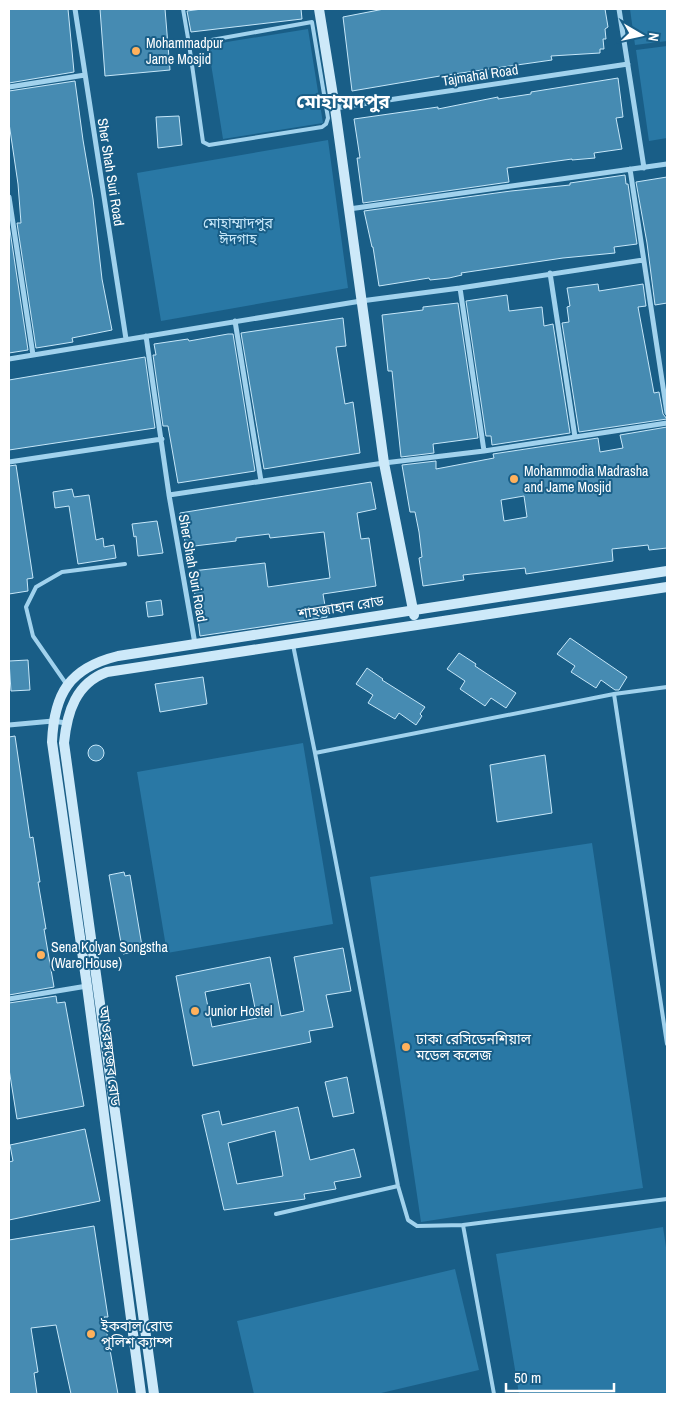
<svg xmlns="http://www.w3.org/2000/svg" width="676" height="1403" font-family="'Archivo Narrow','Noto Sans Bengali',sans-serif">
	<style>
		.green { fill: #2978a5 }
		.building { fill: #468bb2; stroke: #c6e7f9; fill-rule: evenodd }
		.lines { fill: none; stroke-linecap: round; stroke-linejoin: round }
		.lane { stroke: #a1d2ed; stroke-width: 4 }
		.street { stroke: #a1d2ed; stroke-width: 5 }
		.secondary { stroke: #cde9f9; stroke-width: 10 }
		.poi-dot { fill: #ffb15c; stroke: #195e87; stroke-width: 2 }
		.labels { text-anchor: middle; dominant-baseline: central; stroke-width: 4; stroke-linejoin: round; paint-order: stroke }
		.poi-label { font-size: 14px; fill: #fff; stroke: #195e87; text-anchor: start }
		.street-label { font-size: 14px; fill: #fff; stroke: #195e87 }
		.park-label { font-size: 14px; fill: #c6e7f9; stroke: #195e87 }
		.district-label { font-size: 19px; font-weight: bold; fill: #fff; stroke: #195e87 }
	</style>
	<rect width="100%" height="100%" fill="#195e87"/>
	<path class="green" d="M630 9H667V41L635 45Z
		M308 29 323 123 223 139 208 45Z
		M667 46V138L649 141 636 50Z
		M328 140 348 288 161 321 137 173Z
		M303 743 333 924 167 953 137 772Z
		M592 843 643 1188 421 1222 370 877Z
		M663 1227 667 1254V1394H519L496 1254Z
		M455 1269 479 1370 377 1394H254L237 1321Z"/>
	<path class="building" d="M9 9H68L74 72 9 83Z
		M100 9H165L170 70 105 76Z
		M202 9H301L302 19 191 32 187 11Z
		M384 9H605L608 27 605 29 606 39H603L604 49H600V53L551 56 552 60 440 76 352 91 343 17Z
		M618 78 623 117 616 118 622 149 594 153 595 158 572 160V159L507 168 509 182 363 203 357 158H360L354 119 438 107V109L498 97V99L531 94V92Z
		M75 81 83 140 93 199 102 279 112 330 72 338 73 342 36 348 17 223H21L18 184 9 123V91Z
		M179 116 182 145 158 148 156 117Z
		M625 175 626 184H628L637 244 614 247 615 253 563 258 461 273 462 275 449 278 430 280 429 278 379 286 373 247H372L364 211 511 191 570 185V183Z
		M667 177V303L655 305 647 243 636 182Z
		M9 224 28 350 9 353Z
		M598 284 599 291 643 284 646 306 638 307 654 393 659 392 663 414 667 419 579 432 562 323 569 322 567 307 570 306 567 288Z
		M507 295 509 311 542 307 544 326 553 324 570 433 492 445 491 436H486L466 301Z
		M458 303 478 438 433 444 434 453 401 457 392 371H388L382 315 423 310V307Z
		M343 318 346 346 336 347 345 404 353 402 360 453 264 469 241 333Z
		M228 334H233L255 471 178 483 168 426H163L153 355H156L154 344 188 339 189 341Z
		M145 357 155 428 9 450V380Z
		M667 427V548L649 550 648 545 612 549 613 561 526 574 525 568 463 575 464 580 423 586 419 558 422 557 419 532 415 512H410L402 465 436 461V469L494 458 493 454 598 438 600 452 623 448 620 435ZM524 496 527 517 504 521 501 500Z
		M16 465 33 578 27 579 28 591 9 594V466Z
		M371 482 376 509 357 513 361 539 369 538 376 586 323 594 327 617 200 636 192 571 265 563 268 587 330 578 324 532 270 538 269 534 236 538V541L186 547 180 513Z
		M72 489 74 497 89 495 96 540 103 538 104 547 114 545 116 558 78 564 69 506 55 508 53 492Z
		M157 521 163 553 138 556 136 536 134 537 132 524Z
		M161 600 163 615 148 617 146 602Z
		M570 638 627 677 619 690H615L601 680 596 688 571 672 575 666 557 654Z
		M459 653 476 664 475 666 516 693 506 708 491 698 485 706 460 689 465 681 447 669Z
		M28 660 30 690 11 691 9 661Z
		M367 668 383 679 382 680 425 707 420 714 422 716 416 725 399 713 395 719 368 703 373 695 356 684Z
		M203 677 207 704 160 712 155 684Z
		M15 736 30 838 33 837 40 882H38L46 929H44L54 987 9 995V737Z
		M88 753a8 8 0 1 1 16 0a8 8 0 1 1-16 0Z
		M545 755 552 813 497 822 490 765Z
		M124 872 125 876 130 875 142 946 138 947V951L123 954 109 875Z
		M343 948 351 991 326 995 333 1027 309 1031 311 1042 193 1066 176 976 270 957 281 1016 304 1011 294 957ZM250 983 257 1018 212 1027 205 992Z
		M56 996 57 1003 65 1002 84 1106 17 1119 9 1069V1003Z
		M347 1077 354 1113 333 1117 325 1082Z
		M298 1107 310 1160 354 1149 361 1177 334 1182 336 1189 304 1194 305 1199 224 1210 202 1115 219 1111 222 1125ZM275 1131 283 1176 237 1184 228 1143Z
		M85 1129 100 1201 9 1220V1162L13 1161 10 1145Z
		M94 1226 108 1317H104L118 1394H71L56 1325 31 1328 38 1372 34 1373 37 1394H9V1240Z"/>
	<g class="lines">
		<path class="lane" d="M183 9 189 44
			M312 22 328 118 326 124 322 127 209 145 203 142 189 44Z
			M293 645 315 753
			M67 685 33 636 26 607 36 587 62 572 125 564
			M667 687 614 694 315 753 398 1186 408 1220 417 1226 463 1225 667 1199
			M614 694 667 1044
			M276 1214 398 1186
			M463 1225 494 1394"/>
		<path class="street" d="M75 9 126 339
			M619 9 644 168
			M9 87 85 75
			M335 108 628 64
			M630 169 667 413
			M9 197 33 355
			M349 209 667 164
			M550 273 575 437
			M460 288 484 451
			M235 321 261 481
			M146 336 169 495 195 644
			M9 359 361 301 460 288 643 260
			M9 462 162 439
			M169 495 384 463 484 451 667 423
			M9 725 53 721 66 723
			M9 999 87 986"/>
		<path class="secondary" d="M319 9 335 108 384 463 414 615
			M141 1394 87 986 52 742C54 694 69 668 118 656L667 571
			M154 1394 64 743C67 712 76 683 107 672L667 587"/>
	</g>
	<g class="poi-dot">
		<circle cx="136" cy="51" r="5"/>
		<circle cx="514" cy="479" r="5"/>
		<circle cx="41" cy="955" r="5"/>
		<circle cx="195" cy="1011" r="5"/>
		<circle cx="406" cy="1047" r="5"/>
		<circle cx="91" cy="1334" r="5"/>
	</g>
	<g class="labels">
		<g class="poi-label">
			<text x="146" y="43">Mohammadpur<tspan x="146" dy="16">Jame Mosjid</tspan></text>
			<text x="524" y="471">Mohammodia Madrasha<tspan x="524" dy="16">and Jame Mosjid</tspan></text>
			<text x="51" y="947">Sena Kolyan Songstha<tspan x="51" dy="16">(Ware House)</tspan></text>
			<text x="205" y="1011">Junior Hostel</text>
			<text x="416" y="1039">ঢাকা রেসিডেনশিয়াল<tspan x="416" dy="16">মডেল কলেজ</tspan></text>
			<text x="101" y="1326">ইকবাল রোড<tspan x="101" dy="16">পুলিশ ক্যাম্প</tspan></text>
		</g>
		<g class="street-label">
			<text transform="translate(480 75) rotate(-9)">Tajmahal Road</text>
			<text transform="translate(111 172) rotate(81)">Sher Shah Suri Road</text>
			<text transform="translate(193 568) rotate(80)">Sher Shah Suri Road</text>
			<text transform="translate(341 607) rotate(-9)">শাহজাহান রোড</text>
			<text transform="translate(110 1056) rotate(83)">আওরঙ্গজেব রোড</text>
		</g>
		<g class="park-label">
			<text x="238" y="223">মোহাম্মাদপুর<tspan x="238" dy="16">ঈদগাহ</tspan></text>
		</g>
		<g class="district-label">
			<text x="343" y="101">মোহাম্মদপুর</text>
		</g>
	</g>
	<rect width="676" height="1403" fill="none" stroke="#ffffff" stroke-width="20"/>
	<g transform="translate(641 35) rotate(99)" stroke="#195e87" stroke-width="4" paint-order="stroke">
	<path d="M0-4L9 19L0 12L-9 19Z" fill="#ffffff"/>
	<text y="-8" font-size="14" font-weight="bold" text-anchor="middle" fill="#ffffff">N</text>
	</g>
	<path d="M506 1383v8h108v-8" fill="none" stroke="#ffffff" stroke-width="2.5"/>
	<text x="514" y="1383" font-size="15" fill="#ffffff" stroke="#195e87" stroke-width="4" paint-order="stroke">50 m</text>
</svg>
